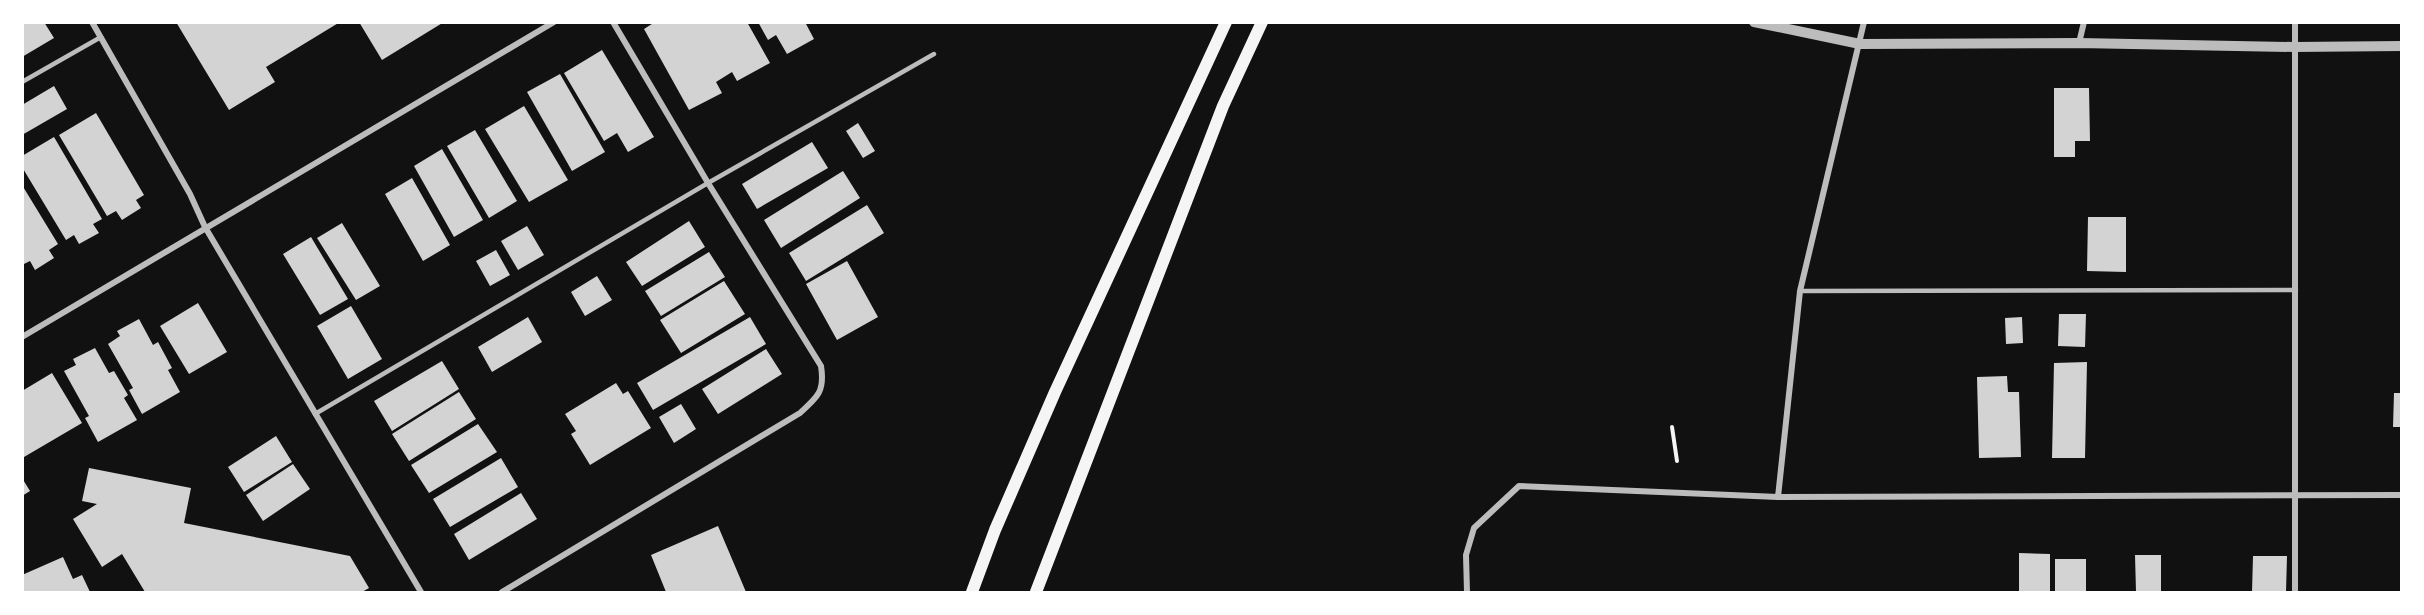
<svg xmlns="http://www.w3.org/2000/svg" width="2424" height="615" font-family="Georgia,serif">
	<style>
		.building { fill: #d3d3d3 }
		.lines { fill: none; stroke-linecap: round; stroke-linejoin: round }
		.path { stroke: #f5f5f5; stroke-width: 4 }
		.service { stroke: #bcbcbc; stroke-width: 4.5 }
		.minor { stroke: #bcbcbc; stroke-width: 6 }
		.tertiary { stroke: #bcbcbc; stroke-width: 10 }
		.secondary { stroke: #f5f5f5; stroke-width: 12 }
	</style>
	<rect width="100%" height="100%" fill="#111"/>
	<path class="building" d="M22 22H44L54 38 22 57Z
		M176 22H340L266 67 275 82 229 110Z
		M359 22H444L382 60Z
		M655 22H747L770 63 737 81 732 72 716 82 722 93 689 110 644 29Z
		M758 22H805L814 39 787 54 776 35 768 40Z
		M602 50 654 137 628 152 617 133 604 141 564 73Z
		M560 74 605 152 572 171 527 92Z
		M54 86 67 109 22 135V105Z
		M2054 88H2089L2090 141H2075V157H2054Z
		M524 106 568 180 529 202 485 129Z
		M96 113 144 195 136 200 141 208 122 220 116 211 107 216 59 135Z
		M858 123 875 151 863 158 846 131Z
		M475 130 517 201 489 218 447 146Z
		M54 137 102 219 93 224 99 233 79 244 74 235 66 240 22 167V156Z
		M812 142 828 168 757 209 742 184Z
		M442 149 483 220 454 237 414 166Z
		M843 171 860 198 781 248 764 220Z
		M412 178 450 245 423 261 385 194Z
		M22 185 58 244 49 250 54 258 35 270 30 261 22 265Z
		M867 205 884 233 806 281 789 253Z
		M2088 217H2126V272L2087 271Z
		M689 221 705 247 642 286 626 262Z
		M342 223 380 286 356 300 317 238Z
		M527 226 544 255 518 270 501 241Z
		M311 237 348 299 320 315 283 254Z
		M496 250 510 275 490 286 476 261Z
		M709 252 725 277 661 316 645 291Z
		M847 261 878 317 837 340 806 284Z
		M597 276 612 300 585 316 571 292Z
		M724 281 745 314 681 353 660 320Z
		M198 303 227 352 189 374 160 326Z
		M351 306 382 359 348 379 317 326Z
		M2059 314H2086L2085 347 2058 346Z
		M528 317 542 342 492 372 478 347Z
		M750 317 766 344 653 410 637 383Z
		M2022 317 2023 343 2006 344 2005 318Z
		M139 319 153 345 158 342 172 368 168 370 180 392 142 414 129 390 133 388 108 344 120 336 117 331Z
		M95 348 109 373 114 371 128 395 124 398 137 420 98 442 85 418 89 416 64 371 76 365 73 359Z
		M766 349 782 374 718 414 702 389Z
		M442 361 459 389 392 431 374 401Z
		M2087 362 2085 458H2052L2054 363Z
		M52 373 82 423 24 457 22 391Z
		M2007 376 2008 392H2019L2021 457 1979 458 1977 377Z
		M616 383 623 394 628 391 651 428 590 465 571 434 576 431 565 414Z
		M459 392 476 419 409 461 392 434Z
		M2394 393H2402V427H2393Z
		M681 404 696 429 674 443 659 417Z
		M478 424 497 452 429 493 411 465Z
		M276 436 292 462 244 492 228 467Z
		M501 458 518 487 450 527 433 499Z
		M293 464 310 489 263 521 246 495Z
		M89 468 191 488 184 523 350 556 369 588 362 592H145L122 554 102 567 73 519 97 504 82 501Z
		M22 478 30 491 22 496Z
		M521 493 537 519 469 560 454 534Z
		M718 526 746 592H666L651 555Z
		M2019 553 2050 554V592H2019Z
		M2135 555H2161V592H2136Z
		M2253 556H2287L2286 592H2252Z
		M63 557 73 579 82 575 90 592H22V575Z
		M2055 559H2086V592H2055Z"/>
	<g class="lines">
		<path class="path" d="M1672 427 1677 461"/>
		<path class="service" d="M22 82 101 37
			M1800 291 2296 290
			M315 414 708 183 934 54"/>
		<path class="minor" d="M92 22 190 194 205 227 421 592
			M2079 43 2084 22
			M22 337 554 22
			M1778 497 1800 291 1864 22
			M502 592 800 413C818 397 825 391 821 366L708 183 613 22
			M1467 592 1466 555 1474 528 1519 486 1778 497 2402 495
			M2295 592V22"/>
		<path class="tertiary" d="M1754 22 1860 44 2079 43 2294 47 2402 46"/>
		<path class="secondary" d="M972 592 995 530 1055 392 1226 22
			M1036 592 1223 106 1262 22"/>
	</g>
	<rect width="2424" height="615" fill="none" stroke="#ffffff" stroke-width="48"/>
</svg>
